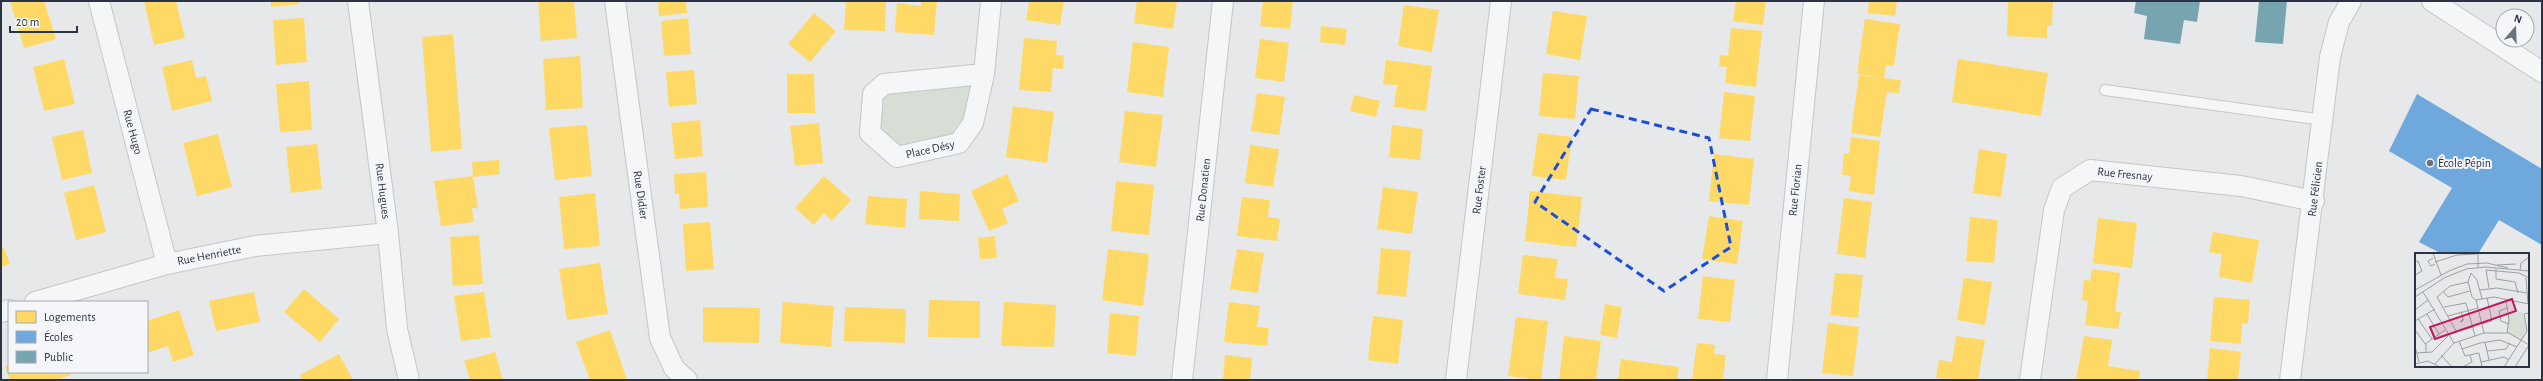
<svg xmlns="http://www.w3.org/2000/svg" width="2543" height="381" font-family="'Alegreya Sans',sans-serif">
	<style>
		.green { fill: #d6ded6 }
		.homes { fill: #ffd966 }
		.schools { fill: #6fa8dc }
		.public { fill: #76a5af }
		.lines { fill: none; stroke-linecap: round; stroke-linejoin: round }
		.service-casing { stroke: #c4c6c8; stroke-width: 12 }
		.minor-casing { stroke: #c4c6c8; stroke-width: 22 }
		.service { stroke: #f5f6f7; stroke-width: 10 }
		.minor { stroke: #f5f6f7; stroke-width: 20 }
		.marked { fill: none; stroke: #1d4ed8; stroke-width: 3; stroke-dasharray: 8 5; stroke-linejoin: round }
		.poi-dot { fill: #6c737f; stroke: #f4f6f9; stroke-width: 1.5 }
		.labels { text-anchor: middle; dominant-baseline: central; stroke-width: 4; stroke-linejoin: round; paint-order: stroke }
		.street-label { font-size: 12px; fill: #2b3445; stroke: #f4f6f9 }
		.poi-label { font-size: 12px; fill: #2b3445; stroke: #f4f6f9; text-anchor: start }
		.inset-road { fill: none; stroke: #9ba0a8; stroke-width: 1 }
		.view { fill: #c2185b; fill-opacity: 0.15; stroke: #c2185b; stroke-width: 2 }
		.inset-edge { fill: none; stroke: #2b3445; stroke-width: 2 }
	</style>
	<rect width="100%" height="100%" fill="#e6e8ea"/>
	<path class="green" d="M984 74 959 143 897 157 870 133 873 94Z"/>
	<path class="homes" d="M10 1H44L56 39 24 48Z
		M144 1H176L185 38 154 45Z
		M271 1H299V4L271 7Z
		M538 1H574L577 38 541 41Z
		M658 1H686L687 13 659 16Z
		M846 1H886L885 31 844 30Z
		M921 1H937L934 35 895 32 897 3 921 6Z
		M1029 1H1064L1060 25 1026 20Z
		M1137 1H1177L1173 29 1134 23Z
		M1263 1H1293L1290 29 1260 26Z
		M1736 1H1766L1763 25 1733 21Z
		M1869 1H1897L1895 16 1868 13Z
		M2008 1H2053L2052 26H2047V38L2007 36Z
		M1404 5 1439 10 1432 52 1398 46Z
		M1553 11 1587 16 1580 60 1546 54Z
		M814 13 836 31 810 62 788 44Z
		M304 18 307 62 276 65 273 20Z
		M688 18 691 54 664 56 661 21Z
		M1865 19 1900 24 1894 66 1886 65 1884 78 1857 74Z
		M1321 26 1347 29 1345 45 1320 42Z
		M1731 28 1762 31 1756 87 1725 83 1727 67 1719 66 1720 55 1728 56Z
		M453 34 462 149 431 152 422 37Z
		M1024 38 1057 41 1056 55 1064 56 1063 69 1053 68 1051 92 1019 90Z
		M1260 39 1289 43 1284 82 1255 78Z
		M1133 42 1169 47 1163 97 1127 92Z
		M580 56 583 108 546 110 543 59Z
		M64 59 75 104 44 111 33 67Z
		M1958 59 2048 73 2041 116 1952 102Z
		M192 60 196 78 206 76 212 101 172 111 162 67Z
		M1386 60 1432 66 1426 111 1394 107 1397 85 1383 84Z
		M694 70 697 104 669 107 666 72Z
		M1543 73 1579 76 1575 119 1539 116Z
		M787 74H814L815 113H787Z
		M1859 75 1901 80 1899 93 1887 92 1880 137 1851 133Z
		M309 81 312 130 280 132 276 84Z
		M1724 92 1755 96 1750 141 1719 138Z
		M1257 93 1285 97 1279 135 1251 131Z
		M1354 95 1380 101 1376 117 1350 111Z
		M1013 106 1054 112 1047 163 1006 157Z
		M1125 111 1163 115 1156 167 1119 162Z
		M700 120 703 156 675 159 671 123Z
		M819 123 823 163 795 166 790 126Z
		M587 125 592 176 555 180 549 128Z
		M1392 125 1423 129 1420 160 1389 157Z
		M83 130 92 173 62 180 52 137Z
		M1538 133 1572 137 1566 180 1532 176Z
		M218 134 232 187 197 196 183 143Z
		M1851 137 1880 141 1874 195 1849 191 1851 176 1842 175 1844 153 1849 154Z
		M317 144 322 189 291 193 286 147Z
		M1250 145 1279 149 1273 187 1245 183Z
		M1979 149 2007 154 2001 197 1973 193Z
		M1714 154 1754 159 1749 205 1709 201Z
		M499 160 500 174 473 177 472 162Z
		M706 172 708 207 680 209 679 194H675L674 174Z
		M1007 174 1019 201 1002 209 1008 223 989 231 971 191Z
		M473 176 478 208H472L474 222 441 226 434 181Z
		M824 176 851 200 832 221 824 213 814 225 795 208Z
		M1116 181 1154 185 1149 235 1111 231Z
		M94 185 106 232 76 240 64 193Z
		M1383 187 1418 192 1412 234 1377 229Z
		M920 191 960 194 959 221 919 219Z
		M1530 191 1582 197 1576 247 1525 241Z
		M595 193 600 246 564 249 559 197Z
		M868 196 907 199 905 228 865 224Z
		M1242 197 1270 200 1268 217 1280 219 1277 241 1237 236Z
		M1844 198 1872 202 1865 258 1837 254Z
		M1709 216 1743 221 1737 264 1702 259Z
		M1970 217 1998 220 1994 263 1966 261Z
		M2098 218 2137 223 2132 268 2093 263Z
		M710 222 714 269 686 271 683 224Z
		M2213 232 2259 240 2252 283 2219 277 2222 254 2209 252Z
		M479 235 483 284 453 286 450 237Z
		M995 236 997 258 980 259 978 238Z
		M4 248 10 264 1 267V249Z
		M1381 248 1411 251 1406 297 1377 294Z
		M1108 249 1149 254 1143 306 1102 300Z
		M1237 249 1264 253 1258 293 1230 289Z
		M1523 255 1558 259 1555 278 1568 279 1565 300 1518 294Z
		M600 263 608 314 567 320 559 269Z
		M2092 269 2120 273 2115 312H2121L2118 329 2085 325 2088 301 2082 300 2084 280 2090 281Z
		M1835 273 1863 275 1858 318 1830 315Z
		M1703 276 1735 280 1730 322 1698 319Z
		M1964 278 1992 282 1985 325 1957 320Z
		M304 289 339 319 320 342 284 312Z
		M254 292 260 322 216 331 209 301Z
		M484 292 491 337 461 341 454 296Z
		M2214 297 2250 300 2248 324 2242 323 2241 344 2210 341Z
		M929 300 980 301V338L928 337Z
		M783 302 834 306 831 347 780 343Z
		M1004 302 1056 305 1054 347 1001 346Z
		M1229 302 1260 306 1257 327 1269 328 1267 346 1224 342Z
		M1605 304 1622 307 1617 338 1600 335Z
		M703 307 760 308 759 343 703 342Z
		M845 307 906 309 905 343 844 341Z
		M179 310 194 355 173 362 168 346 147 353V321Z
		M1110 313 1139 316 1136 356 1107 353Z
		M1373 316 1403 320 1398 364 1368 360Z
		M1516 317 1548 321 1541 380 1508 376Z
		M1828 323 1859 327 1853 376 1822 373Z
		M610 330 627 380H590L576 342Z
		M1564 336 1601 341 1596 380H1559Z
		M1956 336 1985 340 1978 380 1936 378 1939 360 1952 362Z
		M2084 336 2112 340 2108 366 2140 371 2139 380H2076Z
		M1697 343 1715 345 1714 354 1726 355 1723 380H1692Z
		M2210 348 2241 352 2238 380H2207Z
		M495 352 503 380H470L464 361Z
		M339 354 353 380H302L300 375Z
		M1225 355 1252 358 1250 380H1223Z
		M1621 359 1679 367 1677 380H1618Z
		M9 364V372H70L71 375 61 378 62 380H10L5 366Z"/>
	<path class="schools" d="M2417 94 2542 169V245L2499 220 2478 254H2442L2419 242 2452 188 2389 151Z"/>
	<path class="public" d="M2136 1H2200L2197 22 2184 20 2180 44 2144 39 2147 16 2134 13Z
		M2259 1H2287L2283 44 2255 42Z"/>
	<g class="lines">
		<g class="service-casing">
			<path id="service" d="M2105 90 2323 120"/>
		</g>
		<g class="minor-casing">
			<path id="minor" d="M99 1 167 264
				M358 1 388 233 397 329 409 380
				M615 1 660 338 674 368 687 380
				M2432 1 2542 72
				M984 74 884 84 873 94 870 133 897 157 959 143 973 123 984 74 991 1
				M35 302 167 264 255 246 388 233
				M1 312 9 310
				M1182 380 1223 1
				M1456 380 1501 1
				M1777 380 1814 1
				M2030 380 2054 210 2062 188 2090 170 2241 186 2314 201
				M2290 380 2330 57 2339 22 2351 1"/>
		</g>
		<use href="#service" class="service"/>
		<use href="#minor" class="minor"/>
	</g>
	<path class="marked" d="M1591 109 1709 138 1731 247 1664 291 1535 202Z"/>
	<circle class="poi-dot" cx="2430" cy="163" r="4"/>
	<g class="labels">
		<g class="street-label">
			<text transform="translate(133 132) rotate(75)">Rue Hugo</text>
			<text transform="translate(930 149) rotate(-13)">Place Désy</text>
			<text transform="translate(2125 174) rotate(6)">Rue Fresnay</text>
			<text transform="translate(2315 189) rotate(-83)">Rue Félicien</text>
			<text transform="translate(1203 190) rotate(-84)">Rue Donatien</text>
			<text transform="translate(1479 190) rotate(-83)">Rue Foster</text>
			<text transform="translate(1795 190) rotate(-84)">Rue Florian</text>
			<text transform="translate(383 191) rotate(83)">Rue Hugues</text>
			<text transform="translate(641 195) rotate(82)">Rue Didier</text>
			<text transform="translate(209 255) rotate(-11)">Rue Henriette</text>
		</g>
		<g class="poi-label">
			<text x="2438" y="163">École Pépin</text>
		</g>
	</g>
	<g transform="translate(2415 253)">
		<rect width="114" height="114" fill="#e6e8ea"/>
		<path d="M107 59 112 77 106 87 92 80 93 61Z" fill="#d6ded6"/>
		<path class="inset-road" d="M18 0 26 22M63 0V14M18 5 13 8 16 13 20 11M0 9 3 8 7 18 0 22M20 9 42 2 62 1M82 12 101 11M81 16V26L100 29 103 40M105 17 106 10 114 4M56 20 53 29 57 44 61 47 69 80M56 20 62 27 67 46M111 25 113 51M53 29 35 33 22 44 41 78 58 74M74 35 71 17 104 20 114 25M0 37 34 18 52 11 72 10 93 15M65 37 82 35 112 40M28 38 33 44 55 38M8 39 39 90M0 44 29 25 51 16 71 14 114 18M61 47 79 44 114 51M91 47 94 67 92 80M29 54 51 50 60 83M92 55 84 58 86 68 94 71M0 57 13 47M46 58 48 66 45 69 48 68V66M12 61 24 81M33 63 63 55M3 66 17 86M0 68 20 56M67 71 77 68 72 45M0 77 11 92V99M44 88 50 103 64 100 67 114M70 89 74 107M10 91 30 77M0 93 4 109M47 96 65 90 85 87 102 94M72 98 91 96 95 90M2 100 17 99 33 83M26 102 37 114M66 109 89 104 94 107M0 111 13 108 25 114M20 111 39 90 69 80H94L114 92M48 114 57 109 55 102M89 114 112 78 109 61 114 60M100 114 114 92"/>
		<path class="view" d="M97 46 101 58 20 86 15 74Z"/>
		<rect width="114" height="114" class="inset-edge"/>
	</g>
	<rect width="2543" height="381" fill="none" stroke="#2b3445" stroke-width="4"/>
	<rect x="8" y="301" width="140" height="72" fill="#f4f6f9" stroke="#a4a8b1"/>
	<rect x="16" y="311" width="20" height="12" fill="#ffd966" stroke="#a4a8b1"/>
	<text x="44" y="321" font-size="12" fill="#2b3445">Logements</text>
	<rect x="16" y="331" width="20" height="12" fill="#6fa8dc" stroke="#a4a8b1"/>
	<text x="44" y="341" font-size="12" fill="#2b3445">Écoles</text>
	<rect x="16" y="351" width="20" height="12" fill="#76a5af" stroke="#a4a8b1"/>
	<text x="44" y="361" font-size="12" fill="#2b3445">Public</text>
	<g transform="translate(2515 28) rotate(19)"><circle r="19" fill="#f4f6f9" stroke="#a4a8b1"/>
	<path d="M0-3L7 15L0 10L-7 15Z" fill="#6c737f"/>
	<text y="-6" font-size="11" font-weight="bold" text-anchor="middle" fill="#2b3445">N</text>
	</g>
	<path d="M10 26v6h67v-6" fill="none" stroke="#2b3445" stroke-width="2"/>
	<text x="16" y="26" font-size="12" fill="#2b3445" stroke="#f4f6f9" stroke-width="3" paint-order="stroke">20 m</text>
</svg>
